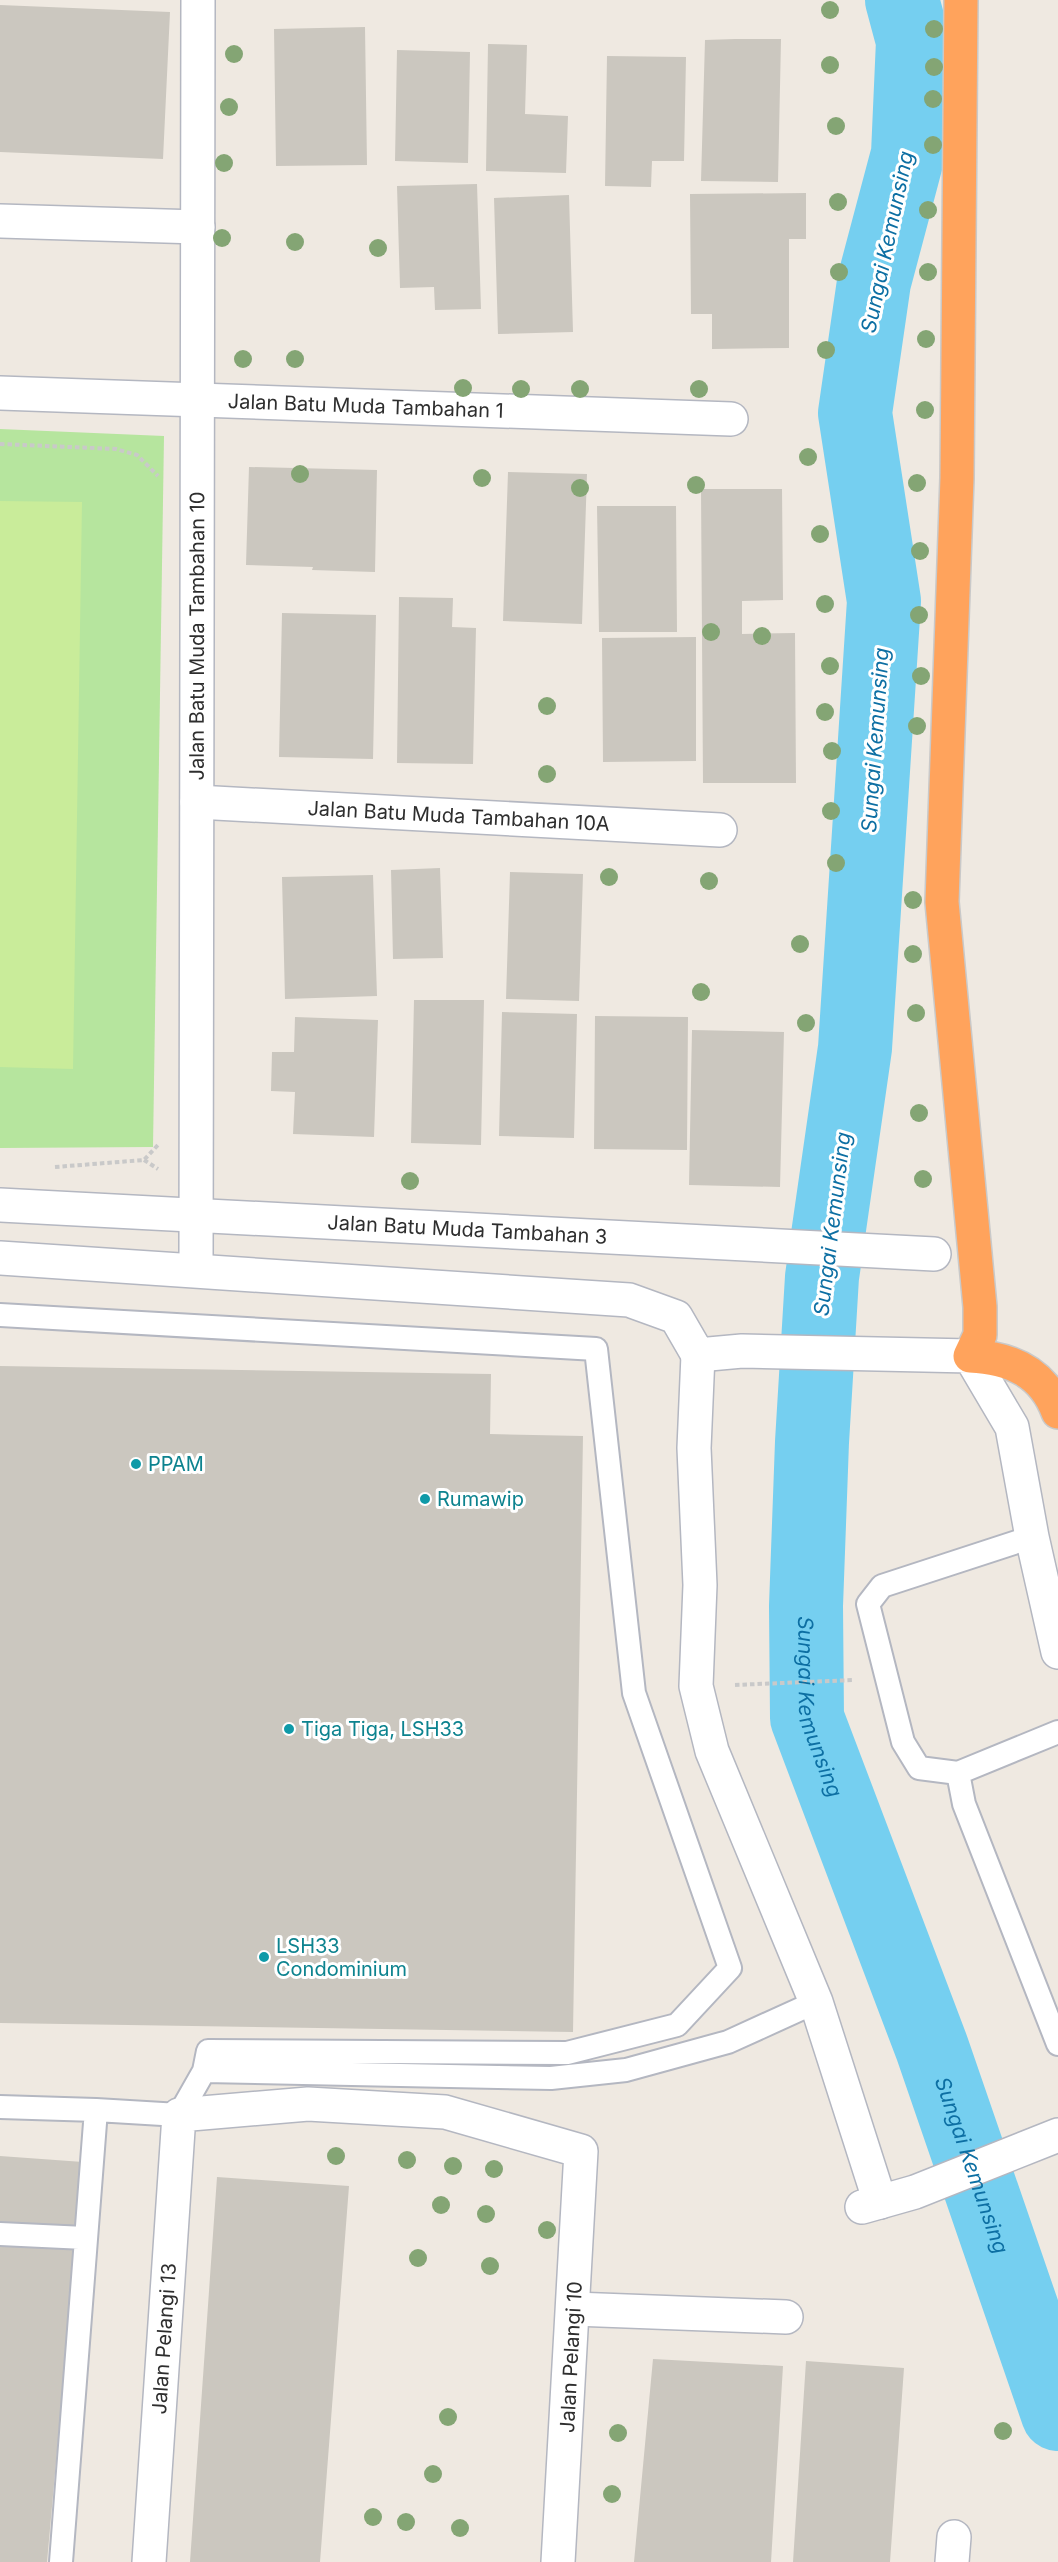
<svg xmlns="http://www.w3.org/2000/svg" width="1058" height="2562" font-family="Inter,sans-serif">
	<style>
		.green { fill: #b6e59e }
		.pitch { fill: #c9ec9a }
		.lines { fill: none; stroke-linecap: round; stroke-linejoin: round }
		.river { stroke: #75cff0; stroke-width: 74 }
		.building { fill: #cbc7bf }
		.service-casing { stroke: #b4b7c1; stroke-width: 26 }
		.minor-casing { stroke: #b4b7c1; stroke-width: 36 }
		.motorway-casing { stroke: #c9c9c9; stroke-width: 36 }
		.path { stroke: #c9c9c9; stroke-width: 4; stroke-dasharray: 4.5 3; stroke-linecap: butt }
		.service { stroke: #fff; stroke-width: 22 }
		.minor { stroke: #fff; stroke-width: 33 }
		.motorway { stroke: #ffa35c; stroke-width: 33 }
		.tree { fill: #84a574 }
		.culture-dot { fill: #0f9aa8; stroke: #fff; stroke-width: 2 }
		.labels { text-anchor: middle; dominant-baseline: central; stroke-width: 6; stroke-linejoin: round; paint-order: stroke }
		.street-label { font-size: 20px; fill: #2e2e2e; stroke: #fff }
		.culture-label { font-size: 20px; fill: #0d838f; stroke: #fff; text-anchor: start }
		.water-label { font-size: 21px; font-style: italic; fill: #0d6fa3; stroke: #fff }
	</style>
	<rect width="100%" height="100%" fill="#efe9e1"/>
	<path class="green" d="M0 429 164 436 153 1147 0 1148Z"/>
	<path class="pitch" d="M0 501 82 502 73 1069 0 1067Z"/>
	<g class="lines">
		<path class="river" id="s1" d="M902 0 913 41 908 154 874 282 855 413 884 601 855 1048 822 1277 812 1442 806 1606 807 1718 932 2048 1058 2414"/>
	</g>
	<path class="building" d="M0 5 170 12 163 159 0 152Z
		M365 27 367 165 276 166 274 29Z
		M735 39H781L778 182 701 181 705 40Z
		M488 44 527 45 525 114 568 116 566 173 486 171Z
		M397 50 470 52 468 163 395 161Z
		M607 56 686 57 684 161H652L651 187 605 186Z
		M477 184 481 309 435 310 434 287 400 288 397 186Z
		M806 193V239H789V348L712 349V314H691L690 194Z
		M569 195 573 332 498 334 494 198Z
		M249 467 377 470 375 572 312 570 313 567 246 565Z
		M508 472 587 474 582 624 503 621Z
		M701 489H782L783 600 742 601V634L795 633 796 783H703Z
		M597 506H676L677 632H599Z
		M399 597 453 598 452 627 476 628 473 764 397 763Z
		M282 613 376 615 373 759 279 757Z
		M696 637V761L603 762 602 638Z
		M440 868 443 958 393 959 391 870Z
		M510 872 583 874 579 1001 506 999Z
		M373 875 377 996 285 999 282 877Z
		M414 1000H484L481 1145 411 1143Z
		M502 1012 577 1014 574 1138 499 1136Z
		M595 1016 688 1017 687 1150 594 1149Z
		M295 1017 378 1020 374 1137 293 1134 295 1092 271 1091 272 1052H294Z
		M692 1030 784 1032 780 1187 689 1185Z
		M0 1366 491 1374 490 1434 583 1436 573 2032 0 2023Z
		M0 2156 83 2162 47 2562H0Z
		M217 2177 349 2186 320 2562H190Z
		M653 2359 783 2366 771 2562H634Z
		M806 2361 904 2368 890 2562H793Z"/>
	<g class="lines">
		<g class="service-casing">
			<path id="service" d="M0 1315 596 1349 634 1693 730 1968 677 2025 567 2053 208 2051 204 2071
				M1058 1732 958 1773 964 1804 1058 2044
				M958 1773 919 1768 903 1742 868 1604 882 1586 1032 1537
				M0 2107 96 2110 61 2562
				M96 2110 179 2115 204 2071 551 2078 626 2070 728 2042 816 2002
				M0 2234 85 2238"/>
		</g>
		<g class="minor-casing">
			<g id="minor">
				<path d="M0 221 198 227"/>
				<path id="s2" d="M0 393 731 419"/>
				<path id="s3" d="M197 802 720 830"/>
				<path id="s4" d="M0 1205 934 1254"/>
				<path d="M0 1258 629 1300 676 1317 698 1355 742 1351 970 1356 1012 1427 1032 1537 1058 1652"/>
				<path id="s5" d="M196 1270 198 0"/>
				<path d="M698 1355 694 1448 700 1585 696 1686 712 1751 816 2002 880 2202"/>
				<path d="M862 2207 915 2192 1058 2135"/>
				<path d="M574 2309 786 2317"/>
				<path id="s6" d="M149 2562 179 2115 308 2104 445 2112 581 2151 558 2562"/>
				<path d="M952 2562 954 2537"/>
			</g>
		</g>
		<g class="motorway-casing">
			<path id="motorway" d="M961 0 957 478 942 902 980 1307V1335L970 1356C1010 1358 1043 1371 1058 1412"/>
		</g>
		<path class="path" d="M0 444 116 449 137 455 158 476
			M144 1160 158 1169
			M55 1167 144 1160 158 1145
			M735 1685 854 1680"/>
		<use href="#service" class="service"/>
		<use href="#minor" class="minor"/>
		<use href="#motorway" class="motorway"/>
	</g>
	<g class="tree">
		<circle cx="830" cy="10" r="9"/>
		<circle cx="934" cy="29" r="9"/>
		<circle cx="234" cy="54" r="9"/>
		<circle cx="830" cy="65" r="9"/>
		<circle cx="934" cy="67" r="9"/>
		<circle cx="933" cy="99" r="9"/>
		<circle cx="229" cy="107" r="9"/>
		<circle cx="836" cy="126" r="9"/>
		<circle cx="933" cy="145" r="9"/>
		<circle cx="224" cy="163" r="9"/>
		<circle cx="838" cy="202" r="9"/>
		<circle cx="928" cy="210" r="9"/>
		<circle cx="222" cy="238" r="9"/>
		<circle cx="295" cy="242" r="9"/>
		<circle cx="378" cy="248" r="9"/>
		<circle cx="839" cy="272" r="9"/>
		<circle cx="928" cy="272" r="9"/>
		<circle cx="926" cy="339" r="9"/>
		<circle cx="826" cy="350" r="9"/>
		<circle cx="243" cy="359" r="9"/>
		<circle cx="295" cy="359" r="9"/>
		<circle cx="463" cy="388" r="9"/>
		<circle cx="521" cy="389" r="9"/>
		<circle cx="580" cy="389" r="9"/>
		<circle cx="699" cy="389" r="9"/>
		<circle cx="925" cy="410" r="9"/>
		<circle cx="808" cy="457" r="9"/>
		<circle cx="300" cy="474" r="9"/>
		<circle cx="482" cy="478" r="9"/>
		<circle cx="917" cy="483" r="9"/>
		<circle cx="696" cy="485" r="9"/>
		<circle cx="580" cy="488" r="9"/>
		<circle cx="820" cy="534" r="9"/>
		<circle cx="920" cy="551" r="9"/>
		<circle cx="825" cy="604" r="9"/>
		<circle cx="919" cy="615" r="9"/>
		<circle cx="711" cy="632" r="9"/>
		<circle cx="762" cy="636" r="9"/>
		<circle cx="830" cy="666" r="9"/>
		<circle cx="921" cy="676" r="9"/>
		<circle cx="547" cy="706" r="9"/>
		<circle cx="825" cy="712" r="9"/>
		<circle cx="917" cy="726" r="9"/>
		<circle cx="832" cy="751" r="9"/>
		<circle cx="547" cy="774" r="9"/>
		<circle cx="831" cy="811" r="9"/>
		<circle cx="836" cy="863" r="9"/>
		<circle cx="609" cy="877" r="9"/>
		<circle cx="709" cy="881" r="9"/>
		<circle cx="913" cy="900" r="9"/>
		<circle cx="800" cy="944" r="9"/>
		<circle cx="913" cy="954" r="9"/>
		<circle cx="701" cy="992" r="9"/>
		<circle cx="916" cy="1013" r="9"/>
		<circle cx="806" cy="1023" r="9"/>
		<circle cx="919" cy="1113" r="9"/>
		<circle cx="923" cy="1179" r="9"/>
		<circle cx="410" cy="1181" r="9"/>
		<circle cx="336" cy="2156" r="9"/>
		<circle cx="407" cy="2160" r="9"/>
		<circle cx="453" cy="2166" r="9"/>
		<circle cx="494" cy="2169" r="9"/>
		<circle cx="441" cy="2205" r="9"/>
		<circle cx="486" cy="2214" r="9"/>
		<circle cx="547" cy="2230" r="9"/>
		<circle cx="418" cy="2258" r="9"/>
		<circle cx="490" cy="2266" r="9"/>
		<circle cx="448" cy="2417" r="9"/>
		<circle cx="1003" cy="2431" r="9"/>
		<circle cx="618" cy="2433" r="9"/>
		<circle cx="433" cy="2474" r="9"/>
		<circle cx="612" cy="2494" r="9"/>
		<circle cx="373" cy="2517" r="9"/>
		<circle cx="406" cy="2522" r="9"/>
		<circle cx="460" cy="2528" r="9"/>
	</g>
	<g class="culture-dot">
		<circle cx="136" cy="1464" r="6"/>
		<circle cx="425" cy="1499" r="6"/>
		<circle cx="289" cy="1729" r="6"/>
		<circle cx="264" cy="1957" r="6"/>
	</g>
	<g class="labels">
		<g class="street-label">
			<text stroke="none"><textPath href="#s2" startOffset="366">Jalan Batu Muda Tambahan 1</textPath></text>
			<text stroke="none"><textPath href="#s5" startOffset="634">Jalan Batu Muda Tambahan 10</textPath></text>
			<text stroke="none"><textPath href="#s3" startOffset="262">Jalan Batu Muda Tambahan 10A</textPath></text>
			<text stroke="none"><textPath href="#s4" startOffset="468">Jalan Batu Muda Tambahan 3</textPath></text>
			<text stroke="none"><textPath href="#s6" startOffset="224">Jalan Pelangi 13</textPath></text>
			<text transform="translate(571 2357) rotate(-87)">Jalan Pelangi 10</text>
		</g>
		<g class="culture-label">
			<text x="148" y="1464">PPAM</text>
			<text x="437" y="1499">Rumawip</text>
			<text x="301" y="1729">Tiga Tiga, LSH33</text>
			<text x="276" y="1946">LSH33<tspan x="276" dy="23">Condominium</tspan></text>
		</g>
		<g class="water-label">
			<text transform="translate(887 242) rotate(-78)">Sungai Kemunsing</text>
			<text transform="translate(875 740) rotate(-86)">Sungai Kemunsing</text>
			<text transform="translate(832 1224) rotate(-83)">Sungai Kemunsing</text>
			<text stroke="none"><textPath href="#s1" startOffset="1722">Sungai Kemunsing</textPath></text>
			<text stroke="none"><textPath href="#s1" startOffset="2208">Sungai Kemunsing</textPath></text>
		</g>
	</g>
</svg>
